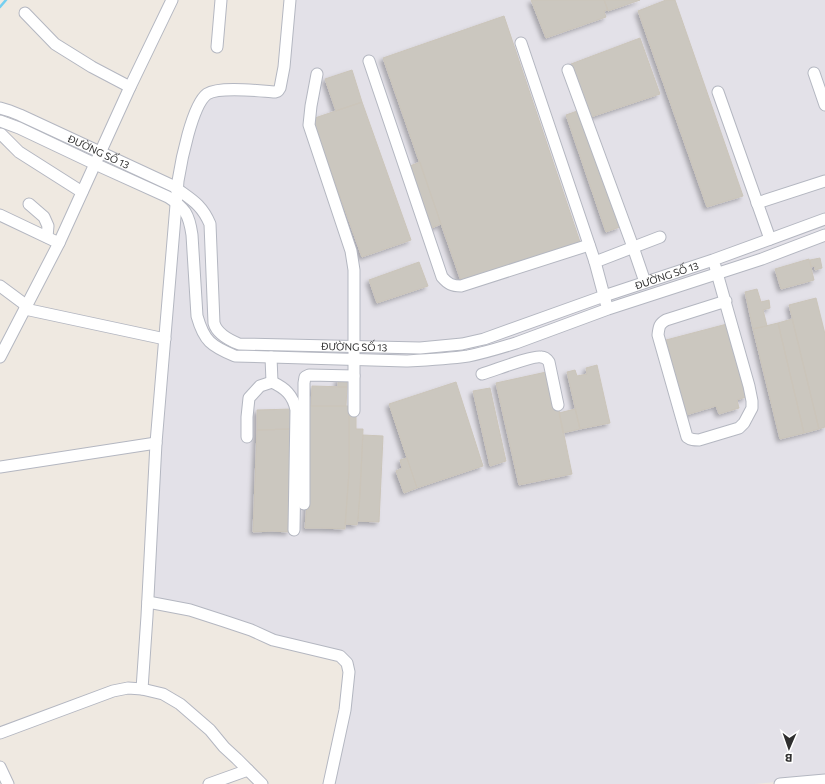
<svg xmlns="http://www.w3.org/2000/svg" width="825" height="784" font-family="Commissioner,sans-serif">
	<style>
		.industrial { fill: #e3e1e8 }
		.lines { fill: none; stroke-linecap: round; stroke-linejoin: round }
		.stream { stroke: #75cff0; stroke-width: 2.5 }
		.building { fill: #cbc7bf; stroke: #cbc5ba; filter: url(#shadow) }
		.minor-casing { stroke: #b4b7c1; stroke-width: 13 }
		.minor { stroke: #fff; stroke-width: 11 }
		.labels { text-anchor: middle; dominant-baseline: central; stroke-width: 3; stroke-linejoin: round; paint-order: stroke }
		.street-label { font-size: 10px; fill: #2e2e2e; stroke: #fff }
	</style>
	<defs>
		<filter id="shadow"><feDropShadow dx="-3" dy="3" stdDeviation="2" flood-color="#0004"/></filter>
	</defs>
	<rect width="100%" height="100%" fill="#efe9e1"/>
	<path class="industrial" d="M293 0H825V778L754 784H332L350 661 273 637 151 600 159 442 181 181 197 115 209 97 223 93 274 95Z"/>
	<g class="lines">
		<path class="stream" d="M0 7 6 0"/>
	</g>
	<path class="building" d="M531 0H604L608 10 604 11 606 17 546 38Z
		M604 0H640L608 11Z
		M666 0H675L743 196 707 207 638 11Z
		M504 16 580 242 461 281 383 58Z
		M640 38 660 94 591 117 571 64Z
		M352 70 362 102 336 111 325 79Z
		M362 102 411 240 362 257 312 119Z
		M580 110 620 227 606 232 566 115Z
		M420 162 441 224 432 228 410 166Z
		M820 258 822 268 815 270V266L811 267 810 260Z
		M809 259 814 280 781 289 775 269Z
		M419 262 428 286 377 303 369 280Z
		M757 289 761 302 769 300 770 308 763 310 767 326 753 329 745 292Z
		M816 298 825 334V427L819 429 789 305Z
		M792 319 819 429 804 433 778 323Z
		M778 323 804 433 780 439 753 329Z
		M727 324 746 397 737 400 739 408 719 414 716 406 686 415 666 340Z
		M597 365 610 423 580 429 567 372 575 370 577 376 587 374 586 368Z
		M551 371 572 474 519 485 496 383Z
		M338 379H347V387H338Z
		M456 382 483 466 417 488 389 404Z
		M312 386 347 387 346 406H311Z
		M490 388 506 461 490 466 473 391Z
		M309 406H349V472L347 500 345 529 321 528H305L309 477 310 455Z
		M293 409V429L257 430V410Z
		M575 409 580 429 563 433 559 413Z
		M349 414H356V429H363L360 497 357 525 345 524 349 472Z
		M293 429 289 532 272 531 253 532 257 430Z
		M363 435 383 436 379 522 358 521Z
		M407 458 417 488 404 493 396 471 402 468 400 460Z"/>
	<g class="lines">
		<g class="minor-casing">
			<g id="minor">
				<path d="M25 13 55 44 92 67 130 87"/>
				<path d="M521 43 595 262 606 303"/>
				<path d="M217 47 221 0"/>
				<path d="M369 61 442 277C448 284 452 286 461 286L589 245"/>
				<path d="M568 70 633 247 645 282"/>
				<path d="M814 73 825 105"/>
				<path d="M317 74 311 106 309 125 351 251 354 270V411"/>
				<path d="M718 92 770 239"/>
				<path id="s1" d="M0 108 10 111 20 115 173 186C190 199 201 203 210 224L214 323C217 334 229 340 239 344L420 348 462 344 484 339 604 296 713 260 825 219"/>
				<path d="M0 121 19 128 95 164 168 197C185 208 189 214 192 235L197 316C204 341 211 346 235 356L406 361C426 360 447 359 468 356 484 353 500 348 516 343L608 309 762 259 825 235"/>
				<path d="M1 134 19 152 82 192"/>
				<path d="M757 203 825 181"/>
				<path d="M29 204 44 217 48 226 47 237"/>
				<path d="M0 215 59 243"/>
				<path d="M595 262 660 237"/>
				<path d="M715 266 749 386 752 401V408L744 423 739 428 699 440C694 440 691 440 687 437L658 335C659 327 659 324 666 320L726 301"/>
				<path d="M0 286 27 306"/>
				<path d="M25 309 165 339"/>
				<path d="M0 357 59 243 130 87 172 0"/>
				<path d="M271 357 272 382"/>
				<path d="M482 374C493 371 533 355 541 357 545 357 547 359 549 362L558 405"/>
				<path d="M247 437V417L249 398 260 386 272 382C285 388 293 395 296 410L294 530"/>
				<path d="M0 467 156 443"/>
				<path d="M304 504V383L305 377 309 375 354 376"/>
				<path d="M148 602 190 610 224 621 251 630 273 640 340 656 347 663 349 672 345 710 329 784"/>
				<path d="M142 689 147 616 156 443 178 181C181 162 192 105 207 94 220 86 259 91 275 92L278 91 280 88 284 67 290 0"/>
				<path d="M0 733 113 691 128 688 142 689 163 694 180 704 210 730 224 747 237 759 262 784"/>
				<path d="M0 767 8 784"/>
				<path d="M209 784 248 770"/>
				<path d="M780 784 825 780"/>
			</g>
		</g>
		<use href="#minor" class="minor"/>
	</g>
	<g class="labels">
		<g class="street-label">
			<text stroke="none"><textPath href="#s1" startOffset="108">ĐƯỜNG SỐ 13</textPath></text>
			<text stroke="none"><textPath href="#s1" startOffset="816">ĐƯỜNG SỐ 13</textPath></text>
			<text stroke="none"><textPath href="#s1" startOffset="492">ĐƯỜNG SỐ 13</textPath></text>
		</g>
	</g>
	<g transform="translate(789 748) rotate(182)" stroke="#ffffff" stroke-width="3" paint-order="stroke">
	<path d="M0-3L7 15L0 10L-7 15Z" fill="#2e2e2e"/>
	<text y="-6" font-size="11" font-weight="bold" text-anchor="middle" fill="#2e2e2e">B</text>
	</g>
</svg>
